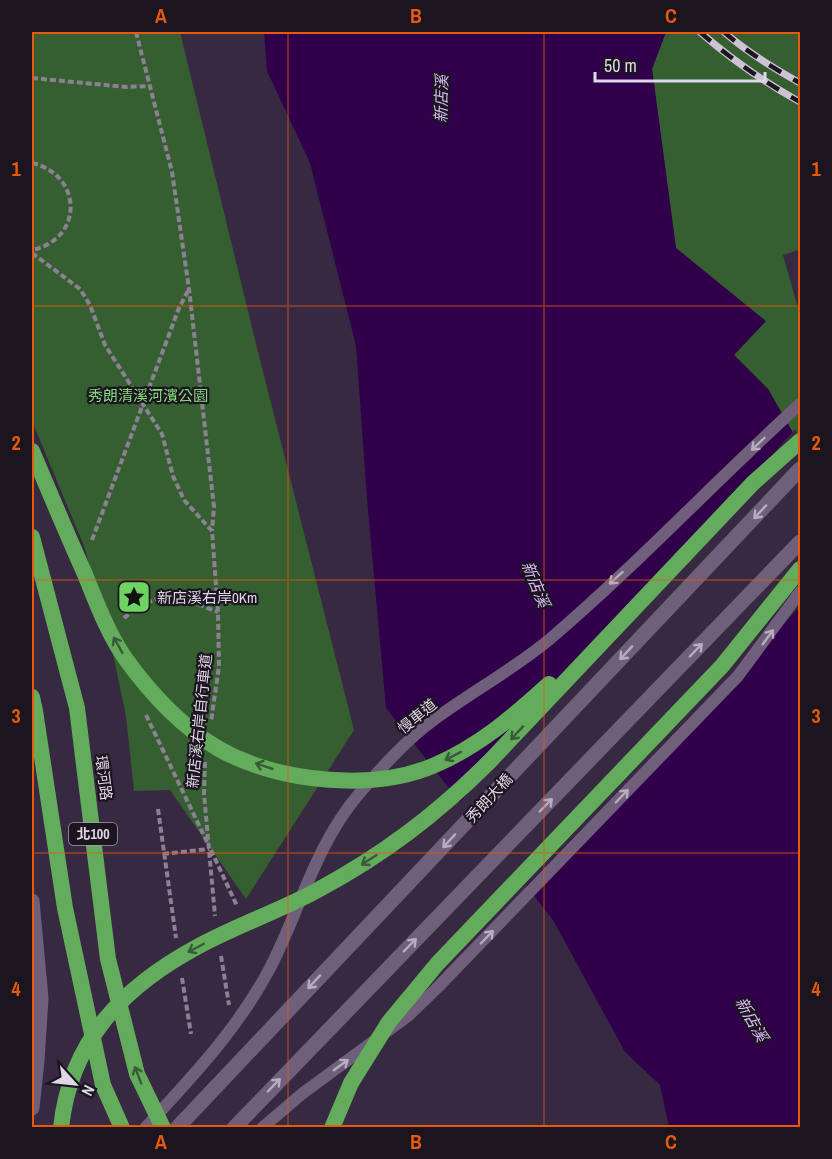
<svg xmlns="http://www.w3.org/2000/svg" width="832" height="1159" font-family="'Archivo Narrow','Noto Sans TC',sans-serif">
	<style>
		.green { fill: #365f31 }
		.water { fill: #31004a }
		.pier { fill: #372941 }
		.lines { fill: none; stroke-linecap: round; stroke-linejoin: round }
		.path { stroke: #8c8094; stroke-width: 4; stroke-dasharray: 6 3; stroke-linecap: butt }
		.service { stroke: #6f5f7b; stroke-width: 12 }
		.tertiary { stroke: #6f5f7b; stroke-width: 15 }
		.secondary { stroke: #6f5f7b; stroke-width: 15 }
		.trunk { stroke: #63ac5c; stroke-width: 16 }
		.rail-casing { stroke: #cdc3d4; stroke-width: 7 }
		.rail { stroke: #1b1520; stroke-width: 4.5; stroke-dasharray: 14; stroke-linecap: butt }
		.oneway { stroke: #b8acc1 }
		.oneway2 { stroke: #3b593b }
		.grid { fill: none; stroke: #e8590c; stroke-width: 1.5; stroke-opacity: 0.55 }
		.labels { text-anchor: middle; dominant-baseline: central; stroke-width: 4.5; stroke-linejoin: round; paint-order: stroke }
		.shield { fill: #1b1520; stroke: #a49cab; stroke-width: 1.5 }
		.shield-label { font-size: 14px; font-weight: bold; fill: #dfd6e6 }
		.park-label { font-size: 15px; fill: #85db7b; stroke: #1b1520 }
		.poi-label { font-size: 15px; fill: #dfd6e6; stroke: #1b1520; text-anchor: start }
		.street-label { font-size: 15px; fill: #dfd6e6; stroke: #1b1520 }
		.water-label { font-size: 16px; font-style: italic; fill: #dbb8f6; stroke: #1b1520 }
		.neatline { fill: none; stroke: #e8590c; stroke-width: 2 }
		.grid-label { font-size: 20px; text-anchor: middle; font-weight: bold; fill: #e8590c }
	</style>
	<rect width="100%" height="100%" fill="#372941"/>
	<path class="green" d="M32 32H180L257 348 354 730 246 899 170 790 134 791 126 716 110 640 84 546 32 421Z
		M666 32H800V218L799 222 798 250 783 255 800 315V445L768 389 734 355 765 321 676 248 652 69Z"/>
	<path class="water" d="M264 32H666L652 69 676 248 766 321 734 355 768 389 800 445V1127H669L660 1085 625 1052 553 920 386 708 367 499 356 346 310 163 267 71Z"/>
	<path class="pier" d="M795 429 800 439V607L524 888 458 804 652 592Z"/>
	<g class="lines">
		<path class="path" d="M136 32 172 172 189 289 214 507 212 530
			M32 78 126 87 149 86
			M32 163C83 175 84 239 32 250
			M32 253 80 289 90 305 105 345 162 434 173 476 184 500 212 531 218 612 219 666 211 722
			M92 540 179 308 189 289
			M124 618C138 607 157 594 177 597 190 599 205 608 218 612
			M146 715 208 844
			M205 762 204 794 215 916
			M158 809 176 938
			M211 850 237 906
			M163 854 209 849
			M221 956 229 1005
			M182 978 191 1034"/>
		<path class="service" d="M145 1128C191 1078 238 1029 270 968 300 910 315 846 358 795 381 768 406 740 435 719 473 691 514 669 550 639 637 565 715 481 800 404
			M262 1128 303 1093 408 1016 437 988 738 676 800 592"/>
		<path class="tertiary" d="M32 901 41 998 37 1061 32 1108"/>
		<path class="secondary" d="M177 1128 800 469
			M234 1128 800 542"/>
		<path class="trunk" d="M32 451C49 491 66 532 84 572 96 601 107 632 125 658 150 693 182 727 219 749 277 782 374 792 435 765 479 746 514 716 549 684
			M32 537 77 708 108 959 137 1074 163 1128
			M32 697 35 711 65 908 103 1085 122 1128
			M61 1128C70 1041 123 987 197 947 235 926 277 912 316 891 383 855 436 815 490 761L753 483 800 441
			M332 1128 351 1083 389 1022 437 964 722 666 800 569"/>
		<g class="rail-casing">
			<path id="rail" d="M700 32C732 60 764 82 800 102
				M724 32C747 52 773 68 800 83"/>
		</g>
		<use href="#rail" class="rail"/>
	</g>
	<defs><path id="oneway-shaft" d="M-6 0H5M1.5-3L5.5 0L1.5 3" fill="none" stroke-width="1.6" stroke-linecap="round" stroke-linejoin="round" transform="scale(1.5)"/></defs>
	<g class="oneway">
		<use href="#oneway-shaft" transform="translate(758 444) rotate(136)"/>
		<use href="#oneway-shaft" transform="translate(760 512) rotate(133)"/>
		<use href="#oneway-shaft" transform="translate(616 578) rotate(138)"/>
		<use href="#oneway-shaft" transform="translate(768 637) rotate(-54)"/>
		<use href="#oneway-shaft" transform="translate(696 650) rotate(-46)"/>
		<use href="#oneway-shaft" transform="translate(626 653) rotate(133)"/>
		<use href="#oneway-shaft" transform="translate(622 796) rotate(-46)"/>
		<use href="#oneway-shaft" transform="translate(546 805) rotate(-46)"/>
		<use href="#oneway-shaft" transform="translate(449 841) rotate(133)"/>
		<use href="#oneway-shaft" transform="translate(487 937) rotate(-46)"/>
		<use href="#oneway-shaft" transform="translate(410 945) rotate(-46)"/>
		<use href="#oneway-shaft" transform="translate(314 982) rotate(133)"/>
		<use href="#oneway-shaft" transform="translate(341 1065) rotate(-36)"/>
		<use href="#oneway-shaft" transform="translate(274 1085) rotate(-46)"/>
	</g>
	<g class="oneway2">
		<use href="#oneway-shaft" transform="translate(118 645) rotate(-119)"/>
		<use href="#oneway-shaft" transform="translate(517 733) rotate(133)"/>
		<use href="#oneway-shaft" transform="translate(453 756) rotate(153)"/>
		<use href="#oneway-shaft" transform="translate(264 766) rotate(-161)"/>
		<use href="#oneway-shaft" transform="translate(369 860) rotate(147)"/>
		<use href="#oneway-shaft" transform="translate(196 948) rotate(152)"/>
		<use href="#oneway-shaft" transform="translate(138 1075) rotate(-111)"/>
	</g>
	<path class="grid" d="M288 32V1128M544 32V1128M32 306H800M32 580H800M32 853H800"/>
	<defs>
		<g id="sight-square" transform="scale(1.725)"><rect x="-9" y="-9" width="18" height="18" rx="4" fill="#6dd361" stroke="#1b1520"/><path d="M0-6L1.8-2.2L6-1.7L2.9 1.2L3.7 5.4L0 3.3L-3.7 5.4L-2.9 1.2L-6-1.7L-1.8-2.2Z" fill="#111"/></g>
	</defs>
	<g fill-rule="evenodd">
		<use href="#sight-square" x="134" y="597"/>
	</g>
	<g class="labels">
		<rect class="shield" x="69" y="823" width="48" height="22" rx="4.5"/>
		<g class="shield-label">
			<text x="93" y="834">北100</text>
		</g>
		<g class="park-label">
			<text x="148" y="395">秀朗清溪河濱公園</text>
		</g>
		<g class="poi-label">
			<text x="157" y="597">新店溪右岸0Km</text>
		</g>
		<g class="street-label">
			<text transform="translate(417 716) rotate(-39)">慢車道</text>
			<text transform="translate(199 721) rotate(-84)">新店溪右岸自行車道</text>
			<text transform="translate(104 778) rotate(83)">環河路</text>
			<text transform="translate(489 798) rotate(-47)">秀朗大橋</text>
		</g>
		<g class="water-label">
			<text transform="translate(441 99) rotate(-89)">新店溪</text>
			<text transform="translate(536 584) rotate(68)">新店溪</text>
			<text transform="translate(752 1019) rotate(61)">新店溪</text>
		</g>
	</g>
	<rect width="832" height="1159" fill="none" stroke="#1b1520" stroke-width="66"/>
	<g transform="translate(75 1084) rotate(117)" stroke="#1b1520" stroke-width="4.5" paint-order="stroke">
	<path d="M0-4.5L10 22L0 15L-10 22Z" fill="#dfd6e6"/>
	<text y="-9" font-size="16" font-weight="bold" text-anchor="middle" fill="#dfd6e6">N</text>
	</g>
	<path d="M595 72v9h170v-9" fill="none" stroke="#dfd6e6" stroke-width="3"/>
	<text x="604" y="72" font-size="18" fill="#dfd6e6" stroke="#1b1520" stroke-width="4.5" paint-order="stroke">50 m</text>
	<rect x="33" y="33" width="766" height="1093" class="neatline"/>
	<g class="grid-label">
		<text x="161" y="23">A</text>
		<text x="416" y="23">B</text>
		<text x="671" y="23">C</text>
		<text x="16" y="176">1</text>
		<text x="816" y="176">1</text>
		<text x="16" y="450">2</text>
		<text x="816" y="450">2</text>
		<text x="16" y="723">3</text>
		<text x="816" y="723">3</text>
		<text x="16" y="996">4</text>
		<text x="816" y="996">4</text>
		<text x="161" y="1149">A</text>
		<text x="416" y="1149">B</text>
		<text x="671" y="1149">C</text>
	</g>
</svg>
